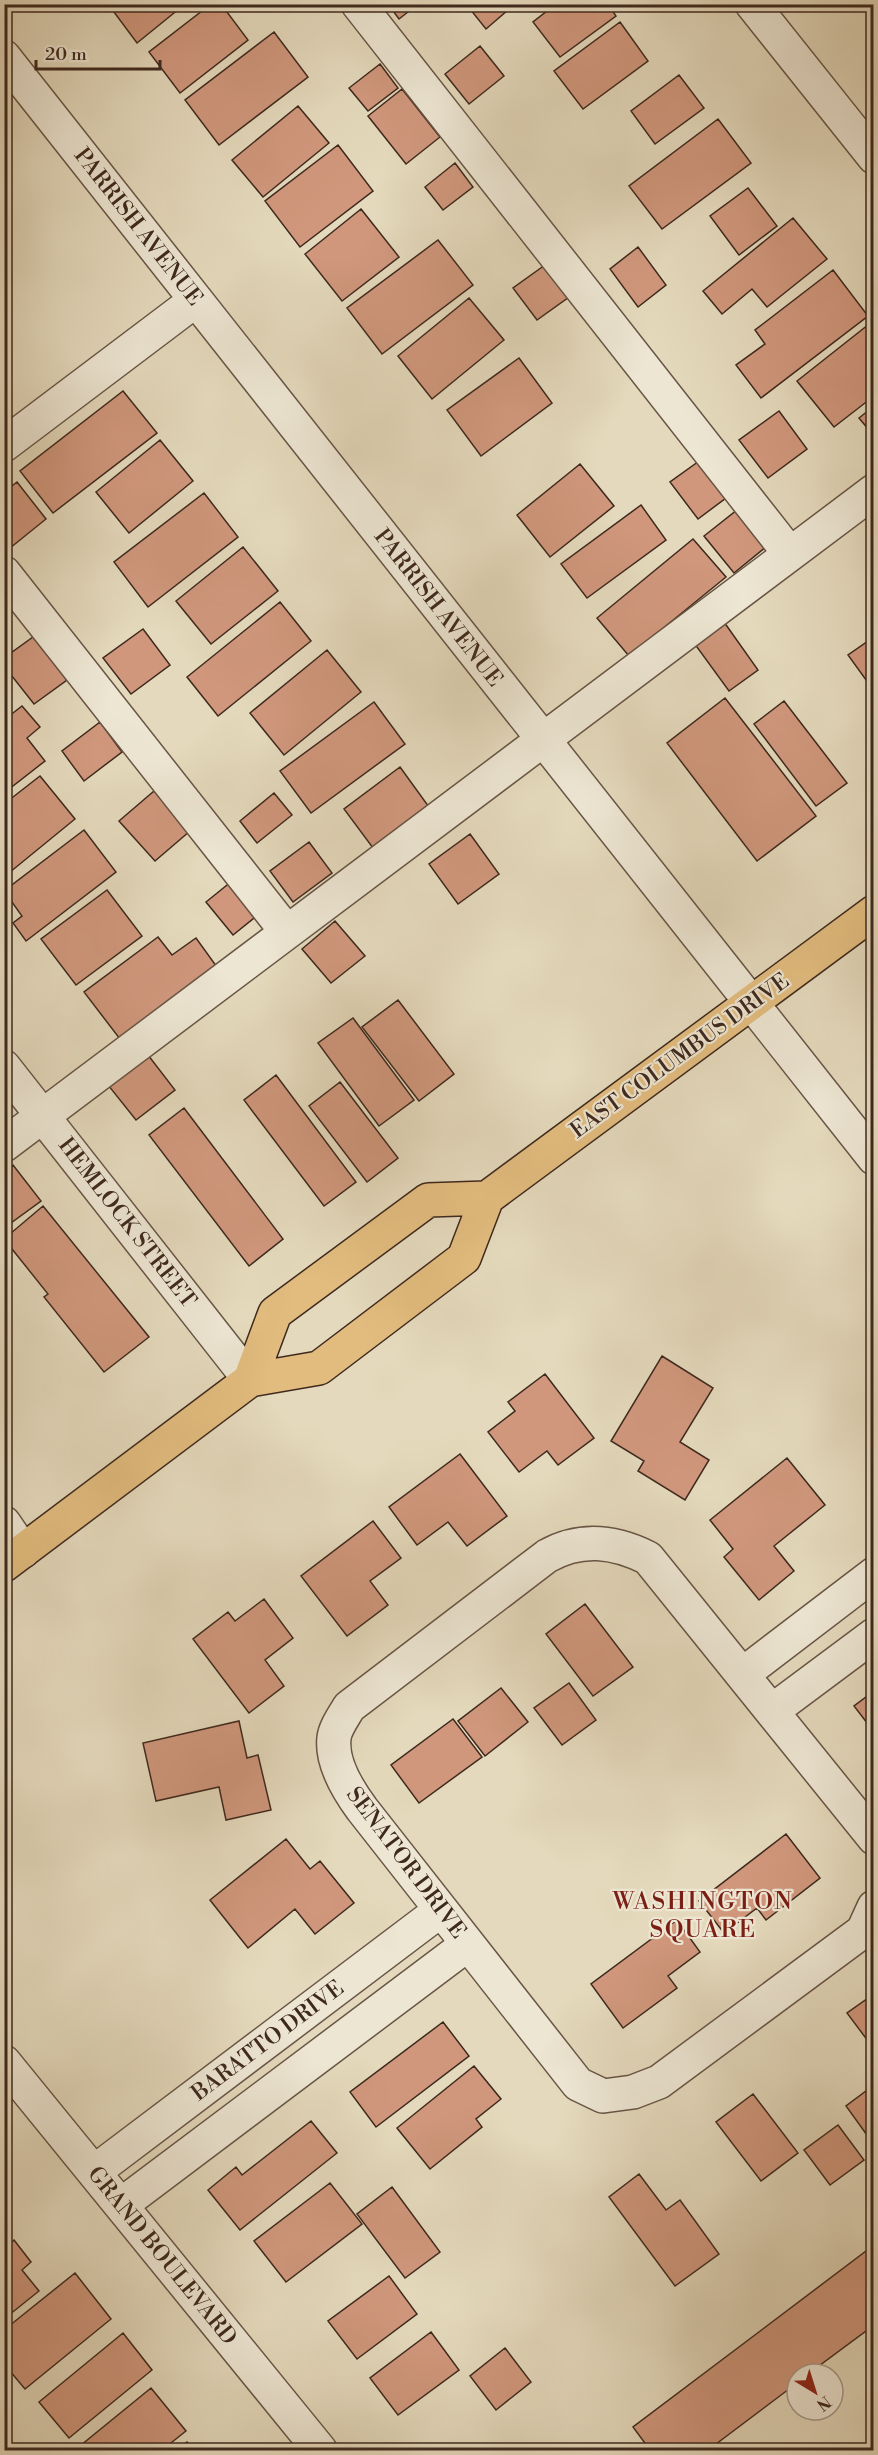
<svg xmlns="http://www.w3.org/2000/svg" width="878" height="2455" font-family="'Libre Bodoni',serif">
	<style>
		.building { fill: #d0977c; stroke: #3e291e; stroke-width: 1.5 }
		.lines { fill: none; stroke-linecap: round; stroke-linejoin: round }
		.minor-casing { stroke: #685546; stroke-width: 36 }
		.major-casing { stroke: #3e291e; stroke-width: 36 }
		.minor { stroke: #ede6d3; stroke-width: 33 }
		.major { stroke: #e2bc7e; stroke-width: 33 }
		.labels { text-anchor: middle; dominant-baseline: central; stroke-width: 4.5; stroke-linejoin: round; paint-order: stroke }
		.street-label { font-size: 22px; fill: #3e291e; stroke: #ede6d3 }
		.neighbourhood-label { font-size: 24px; letter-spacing: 1.5px; fill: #7a1f14; stroke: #ede6d3 }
	</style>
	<rect width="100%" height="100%" fill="#e4d9bc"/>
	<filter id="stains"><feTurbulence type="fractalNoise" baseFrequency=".00333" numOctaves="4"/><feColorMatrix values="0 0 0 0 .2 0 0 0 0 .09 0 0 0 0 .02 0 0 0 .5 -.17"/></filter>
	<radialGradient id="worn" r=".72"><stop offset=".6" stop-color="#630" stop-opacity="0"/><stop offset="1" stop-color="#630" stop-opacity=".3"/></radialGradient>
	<path class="building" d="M108 4H185L137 43Z
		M211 4H221L248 40 180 93 149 52Z
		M388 4H418L399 19Z
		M466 4H515L486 29Z
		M556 4H608L616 16 560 57 533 22Z
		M620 22 648 61 583 109 554 71Z
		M274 32 308 77 219 145 185 100Z
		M480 46 504 76 469 104 445 74Z
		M380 64 398 88 368 111 349 88Z
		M679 75 704 108 655 144 631 111Z
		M402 89 440 137 406 164 368 116Z
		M298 106 329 143 263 197 232 160Z
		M718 119 751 163 662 229 629 186Z
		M338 145 373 191 300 247 265 201Z
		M455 163 473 187 443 210 425 187Z
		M748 188 777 226 739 255 710 216Z
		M361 209 399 257 342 301 305 254Z
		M793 218 827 259 767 307 752 289 722 314 703 291Z
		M438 240 473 285 382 354 347 308Z
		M638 247 666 285 638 307 610 269Z
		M545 265 569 297 537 320 513 288Z
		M833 270 868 316 761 398 736 365 765 344 755 330Z
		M469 298 504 340 432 399 398 356Z
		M873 321 874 396 834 427 797 381Z
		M519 358 552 403 481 456 447 410Z
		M123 391 157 433 53 513 20 471Z
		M874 406V436L859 418Z
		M779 411 807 449 768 478 739 440Z
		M160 440 193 481 129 533 96 492Z
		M702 459 730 495 698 519 670 482Z
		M580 464 614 506 550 557 517 515Z
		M17 482 46 519 10 548 4 541V492Z
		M204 493 238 537 148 607 114 562Z
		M641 505 666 540 587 598 561 564Z
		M742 506 772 542 734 573 704 536Z
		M693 539 726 577 629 656 597 618Z
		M243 547 278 591 211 644 176 601Z
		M280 602 311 641 218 716 187 677Z
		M724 622 758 670 729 691 694 643Z
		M143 629 170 665 131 694 103 658Z
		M33 637 67 680 34 704 4 666V658Z
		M874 637V691L848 655Z
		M327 650 361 692 284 755 250 713Z
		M725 698 816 816 757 861 667 743Z
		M784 701 847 783 816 806 754 724Z
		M374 702 405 744 311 813 280 771Z
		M22 706 40 727 27 738 45 761 4 793V720Z
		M100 722 122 752 84 781 62 751Z
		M400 767 429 807 373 848 344 809Z
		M40 776 75 819 4 877V804Z
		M154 791 190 831 155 861 119 821Z
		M274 793 292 815 257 843 240 821Z
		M84 830 116 872 26 941 13 923 22 916 4 891Z
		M470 834 499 874 458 904 429 864Z
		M309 842 332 873 293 902 270 871Z
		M232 881 259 914 233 935 206 902Z
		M107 890 142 936 76 985 41 939Z
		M335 921 365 956 331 983 302 949Z
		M158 937 172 955 196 938 217 967 120 1039 84 992Z
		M398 1000 454 1074 419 1101 362 1027Z
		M353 1018 414 1100 379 1126 318 1043Z
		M148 1055 175 1090 136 1120 108 1085Z
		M276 1075 356 1182 324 1206 244 1100Z
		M340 1082 398 1158 367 1182 309 1106Z
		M184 1108 283 1239 249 1266 149 1135Z
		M13 1165 41 1201 4 1228V1172Z
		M43 1206 149 1337 104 1372 44 1297 48 1294 4 1239Z
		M662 1356 713 1388 680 1442 709 1460 685 1500 638 1471 644 1461 611 1441Z
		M545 1374 594 1438 558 1465 547 1451 519 1472 488 1432 515 1411 508 1402Z
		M460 1454 507 1516 467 1546 448 1522 417 1545 389 1507Z
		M787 1458 825 1505 774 1546 794 1571 759 1600 724 1557 733 1549 710 1520Z
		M373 1521 401 1558 370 1581 388 1605 347 1636 301 1576Z
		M264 1599 293 1638 265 1660 284 1686 249 1713 193 1639 228 1612 235 1621Z
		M585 1604 633 1667 593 1696 546 1634Z
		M569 1683 596 1720 562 1745 534 1708Z
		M501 1688 528 1722 485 1756 458 1721Z
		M874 1691V1732L854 1706Z
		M453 1719 482 1757 419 1803 391 1765Z
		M239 1721 247 1758 258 1755 271 1810 226 1820 219 1787 156 1801 143 1743Z
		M786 1834 820 1878 766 1920 757 1908 724 1933 699 1901Z
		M286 1839 310 1869 320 1861 354 1903 315 1934 295 1909 248 1948 210 1900Z
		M677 1920 700 1952 668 1976 677 1988 623 2028 591 1984Z
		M874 1994V2049L847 2013Z
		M443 2022 469 2056 376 2127 350 2092Z
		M474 2066 501 2099 476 2119 482 2127 430 2169 397 2128Z
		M874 2085V2141L872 2142 846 2106Z
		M753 2094 798 2153 761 2181 716 2122Z
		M311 2121 337 2153 240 2230 208 2190 236 2167 242 2175Z
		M838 2125 864 2160 830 2185 804 2150Z
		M639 2174 666 2210 680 2200 719 2254 675 2286 609 2197Z
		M330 2183 362 2224 286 2282 254 2241Z
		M392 2187 440 2252 405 2278 357 2214Z
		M14 2240 31 2262 22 2270 39 2291 4 2319V2248Z
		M874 2245V2325L808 2374H797V2383L708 2450H650L633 2427Z
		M75 2273 111 2319 25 2389 4 2364V2330Z
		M389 2276 417 2314 357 2359 328 2321Z
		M431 2332 459 2370 398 2415 370 2378Z
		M123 2333 152 2370 69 2438 39 2402Z
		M505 2348 531 2382 496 2410 470 2376Z
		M151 2388 186 2431 162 2450H75Z
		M187 2442 193 2450H176Z"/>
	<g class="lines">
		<g class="minor-casing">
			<path id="minor" d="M358 4 790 554
				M752 4 874 157
				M4 57 874 1158
				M4 445 196 300
				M4 573 287 932
				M4 1067 250 1380
				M4 1145 874 491
				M4 1523 23 1551
				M743 1674 874 1574
				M772 1711 874 1635
				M874 1838 648 1558C614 1541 581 1537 547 1556L349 1707C344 1716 335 1728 334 1738 331 1763 348 1790 362 1809L578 2084 603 2096 633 2092 659 2082 863 1931 874 1907
				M4 2062 320 2450
				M94 2172 441 1910
				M121 2205 468 1944"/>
		</g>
		<g class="major-casing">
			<path id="major" d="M250 1380 275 1313 428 1200 487 1198
				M4 1565 250 1380 319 1368 464 1258 487 1198 874 912"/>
		</g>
		<use href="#minor" class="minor"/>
		<use href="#major" class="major"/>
	</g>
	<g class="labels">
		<g class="street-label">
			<text transform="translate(138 227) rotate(52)">PARRISH AVENUE</text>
			<text transform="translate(438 608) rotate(52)">PARRISH AVENUE</text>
			<text transform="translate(680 1056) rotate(-36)">EAST COLUMBUS DRIVE</text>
			<text transform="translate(127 1223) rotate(52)">HEMLOCK STREET</text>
			<text transform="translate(406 1863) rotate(53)">SENATOR DRIVE</text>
			<text transform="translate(268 2041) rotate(-37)">BARATTO DRIVE</text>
			<text transform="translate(162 2256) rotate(51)">GRAND BOULEVARD</text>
		</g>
		<g class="neighbourhood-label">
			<text x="703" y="1902">WASHINGTON<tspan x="703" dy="28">SQUARE</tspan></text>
		</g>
	</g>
	<rect width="878" height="2455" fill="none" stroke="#e4d9bc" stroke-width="24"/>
	<rect x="6" y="6" width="866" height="2443" fill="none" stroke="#3e291e" stroke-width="3"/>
	<rect x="12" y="12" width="854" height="2431" fill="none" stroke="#3e291e" stroke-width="1.5"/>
	<g transform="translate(815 2392) rotate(142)"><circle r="28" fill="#ede6d3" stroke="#a79a8b" stroke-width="1.5"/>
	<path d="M0-4.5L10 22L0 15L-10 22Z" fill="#8f2418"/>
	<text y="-9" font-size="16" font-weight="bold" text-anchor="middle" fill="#3e291e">N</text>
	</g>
	<path d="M36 60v9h124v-9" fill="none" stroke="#3e291e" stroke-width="3"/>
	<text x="45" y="60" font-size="18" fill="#3e291e" stroke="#ede6d3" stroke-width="4.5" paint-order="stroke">20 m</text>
	<rect width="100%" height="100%" filter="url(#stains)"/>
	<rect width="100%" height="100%" fill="url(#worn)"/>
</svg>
